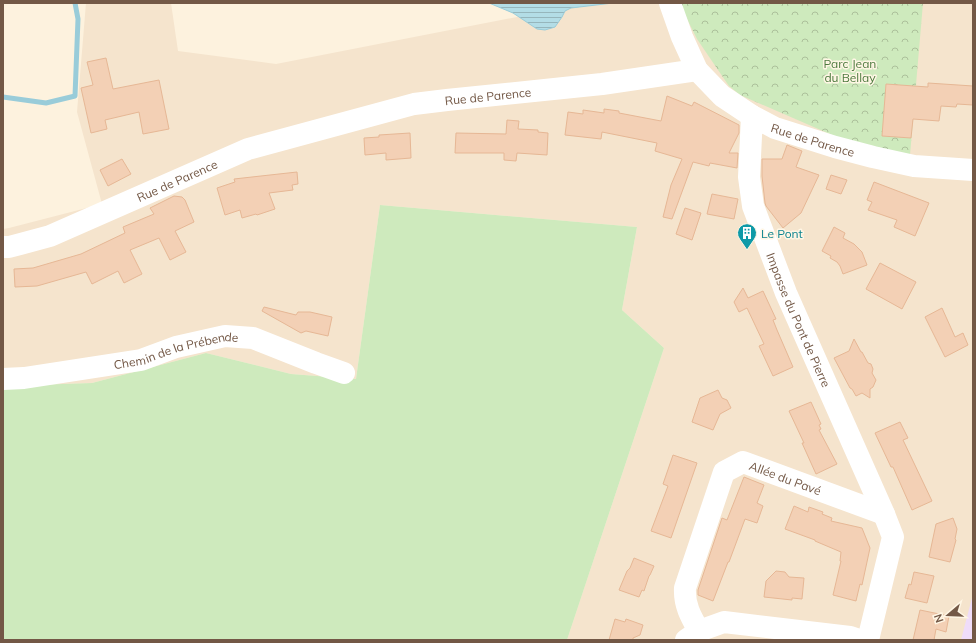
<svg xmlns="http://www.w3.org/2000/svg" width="976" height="643" font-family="Mulish,sans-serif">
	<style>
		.residential { fill: #f5e4cd }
		.education { fill: #efdcf9 }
		.grass { fill: #ceeabd }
		.forest { fill: url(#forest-crowns) }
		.water { fill: url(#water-rules); stroke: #99ccd9 }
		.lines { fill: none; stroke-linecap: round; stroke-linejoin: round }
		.stream { stroke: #99ccd9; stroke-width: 5 }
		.building { fill: #f3d0b5; stroke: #e6b795 }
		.minor { stroke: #fff; stroke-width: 22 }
		.labels { text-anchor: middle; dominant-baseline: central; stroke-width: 3; stroke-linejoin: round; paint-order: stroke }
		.park-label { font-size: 12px; fill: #4d7a3e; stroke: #fff6e5 }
		.street-label { font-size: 12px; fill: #735846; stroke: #fff6e5 }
		.culture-label { font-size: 12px; fill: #0d838f; stroke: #fff6e5; text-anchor: start }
	</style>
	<defs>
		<pattern id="forest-crowns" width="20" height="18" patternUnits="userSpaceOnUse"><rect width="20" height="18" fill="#ceeabd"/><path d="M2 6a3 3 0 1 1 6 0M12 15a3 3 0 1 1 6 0" fill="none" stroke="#acc09b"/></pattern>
		<pattern id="water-rules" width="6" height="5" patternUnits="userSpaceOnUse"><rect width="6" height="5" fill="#b3dde6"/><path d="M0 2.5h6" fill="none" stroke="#96b6bc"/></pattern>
	</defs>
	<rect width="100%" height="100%" fill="#fdf2de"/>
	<path class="residential" d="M86 3H171L178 51 276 64 588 3H973V640H567L664 348 622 310 637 227 380 205 356 379 291 374 206 353 92 383 3 386V229L9 228 102 204 77 112Z"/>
	<path class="education" d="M973 594V640H961Z"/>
	<path class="grass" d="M380 205 637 227 622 310 664 348 567 640H3V386L92 383 206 353 291 374 356 379Z"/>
	<path class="forest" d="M679 3H923L910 155 839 138 740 95 729 86 718 70 697 39Z"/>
	<path class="water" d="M489 3H613L571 8 565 11 562 17 555 27 545 30 537 29 513 13Z"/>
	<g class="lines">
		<path class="stream" d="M3 97 46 103 75 96 78 19 75 3"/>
	</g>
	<path class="building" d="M106 58 113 89 159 80 169 129 143 134 139 112 105 120 107 129 91 133 81 88 93 85 87 62Z
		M928 83 973 86V105L957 104 956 107 941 106 939 121 913 119 911 138 882 136 886 84 928 87Z
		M667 96 692 106 694 102 739 125V133L729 153H738L737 168 710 163 709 166 693 162 672 219 663 217 671 185 682 159 655 151 657 143 602 132 601 139 565 135 568 112 583 114V110L604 113V109L619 111V113L661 121Z
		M507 120 519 121 518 129 538 130V132L548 133 547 155 517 153 516 161 504 160V153H455L456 133 506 134Z
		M410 133 411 158 386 160V153L365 155 364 138 379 137V135Z
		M787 145 802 151 796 167 819 175 801 213 783 228 766 206 765 203 762 176V159H782Z
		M122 159 131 174 108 186 100 170Z
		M297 172 298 184 292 185 293 190 269 193 275 209 257 215 256 214 242 218 240 210 225 215 217 188 235 182 234 179Z
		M831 175 847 180 841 194 826 189Z
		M874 182 929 203 915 236 894 227 897 220 868 210 872 202 867 200Z
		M712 194 738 199 734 219 707 214Z
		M174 196 182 197 185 200 194 222 175 231 186 252 170 260 159 238 130 250 142 274 124 283 118 271 92 284 86 272 37 286 15 287 14 269 33 268 81 254 125 233 123 227 154 214 150 208Z
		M685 208 701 213 692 240 676 234Z
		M834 227 845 233 843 238 854 244 862 252 867 265 843 274 840 266 837 262 830 258 831 256 822 251Z
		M880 263 916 282 902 309 866 289Z
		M743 288 748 298 763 291 776 319 773 320 777 330 793 367 773 376 759 346 764 344 747 308 739 312 734 302Z
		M264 307 296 315 298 312H310L332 317 328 336 306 331 301 333 262 311Z
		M942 308 955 337 963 333 968 345 945 357 925 317Z
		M854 339 861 352H862L868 363 871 364 873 369 872 373 876 380 873 387 870 389V398L862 393 856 396 852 389 850 388 834 358 849 351Z
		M718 390 722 398 727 400 731 408 720 414 713 430 692 422 700 398Z
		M811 402 821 424 819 425 821 429 819 430 837 464 816 474 802 443H804L789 411Z
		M900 422 908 438 903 440 932 501 912 510 893 467H891L875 433Z
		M673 455 697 463 671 538 651 531 668 486 663 484Z
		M744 477 764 485 757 503 763 506 757 523 745 519 729 562H728L713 601 698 595V590L722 518 727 520Z
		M794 506 808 512 809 507 823 512 822 514 832 518 831 521 862 528 870 548 862 585 860 584 856 601 833 595 841 561H840L841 552 815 541V540L785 529Z
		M953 518 957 529 955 539 956 540 950 562 929 557 936 524Z
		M634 558 654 566 650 575 649 576 644 591 642 590 639 597 619 590 627 571 630 568Z
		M776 571 785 572 789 577 804 578 802 599 792 598V600L764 597 766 581Z
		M914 572 934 576 927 603 905 598 909 584 911 585Z
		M920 610 949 616 946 632 936 629 934 640H913Z
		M615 619 625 622 626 619 643 625 640 635 633 638V640H609Z"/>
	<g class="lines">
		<g class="minor">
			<path id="s1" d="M670 3 682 37 697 70 722 96 752 116 775 128 835 147 873 157 914 166 973 170"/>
			<path id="s2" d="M752 116 749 177 753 206 786 293 884 514 893 537 868 640"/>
			<path id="s3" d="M3 247H9L50 236 248 149 414 104 447 100 602 84 697 70"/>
			<path id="s4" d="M3 379 24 378 141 360 176 347 225 336 253 338 316 363 344 373"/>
			<path id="s5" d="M699 631C691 617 684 605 685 588L724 472 743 462 884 514"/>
			<path d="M686 640 699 631 724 622 850 637 859 640"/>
		</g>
	</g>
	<defs>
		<g id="building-pin" transform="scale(1)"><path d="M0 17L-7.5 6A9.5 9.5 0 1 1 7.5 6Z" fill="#0f9aa8" stroke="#fff6e5"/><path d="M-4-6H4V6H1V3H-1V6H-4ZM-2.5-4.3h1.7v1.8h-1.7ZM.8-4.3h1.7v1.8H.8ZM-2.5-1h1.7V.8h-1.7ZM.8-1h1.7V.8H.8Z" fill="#fff"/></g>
	</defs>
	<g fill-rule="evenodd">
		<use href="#building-pin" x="747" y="233"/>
	</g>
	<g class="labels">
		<g class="park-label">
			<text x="850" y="63">Parc Jean<tspan x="850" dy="14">du Bellay</tspan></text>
		</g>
		<g class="street-label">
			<text stroke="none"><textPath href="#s3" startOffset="511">Rue de Parence</textPath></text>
			<text stroke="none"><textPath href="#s1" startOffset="210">Rue de Parence</textPath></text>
			<text stroke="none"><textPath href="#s3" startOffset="187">Rue de Parence</textPath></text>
			<text stroke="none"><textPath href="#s2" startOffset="213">Impasse du Pont de Pierre</textPath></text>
			<text stroke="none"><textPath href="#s4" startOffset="176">Chemin de la Prébende</textPath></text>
			<text stroke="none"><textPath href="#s5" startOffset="235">Allée du Pavé</textPath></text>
		</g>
		<g class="culture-label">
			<text x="761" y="233">Le Pont</text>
		</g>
	</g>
	<rect width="976" height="643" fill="none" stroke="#735846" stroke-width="8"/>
	<g transform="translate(948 615) rotate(251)" stroke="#fff6e5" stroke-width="3" paint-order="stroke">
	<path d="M0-3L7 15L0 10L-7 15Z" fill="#735846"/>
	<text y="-6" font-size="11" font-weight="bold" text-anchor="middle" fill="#735846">N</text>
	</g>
</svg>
